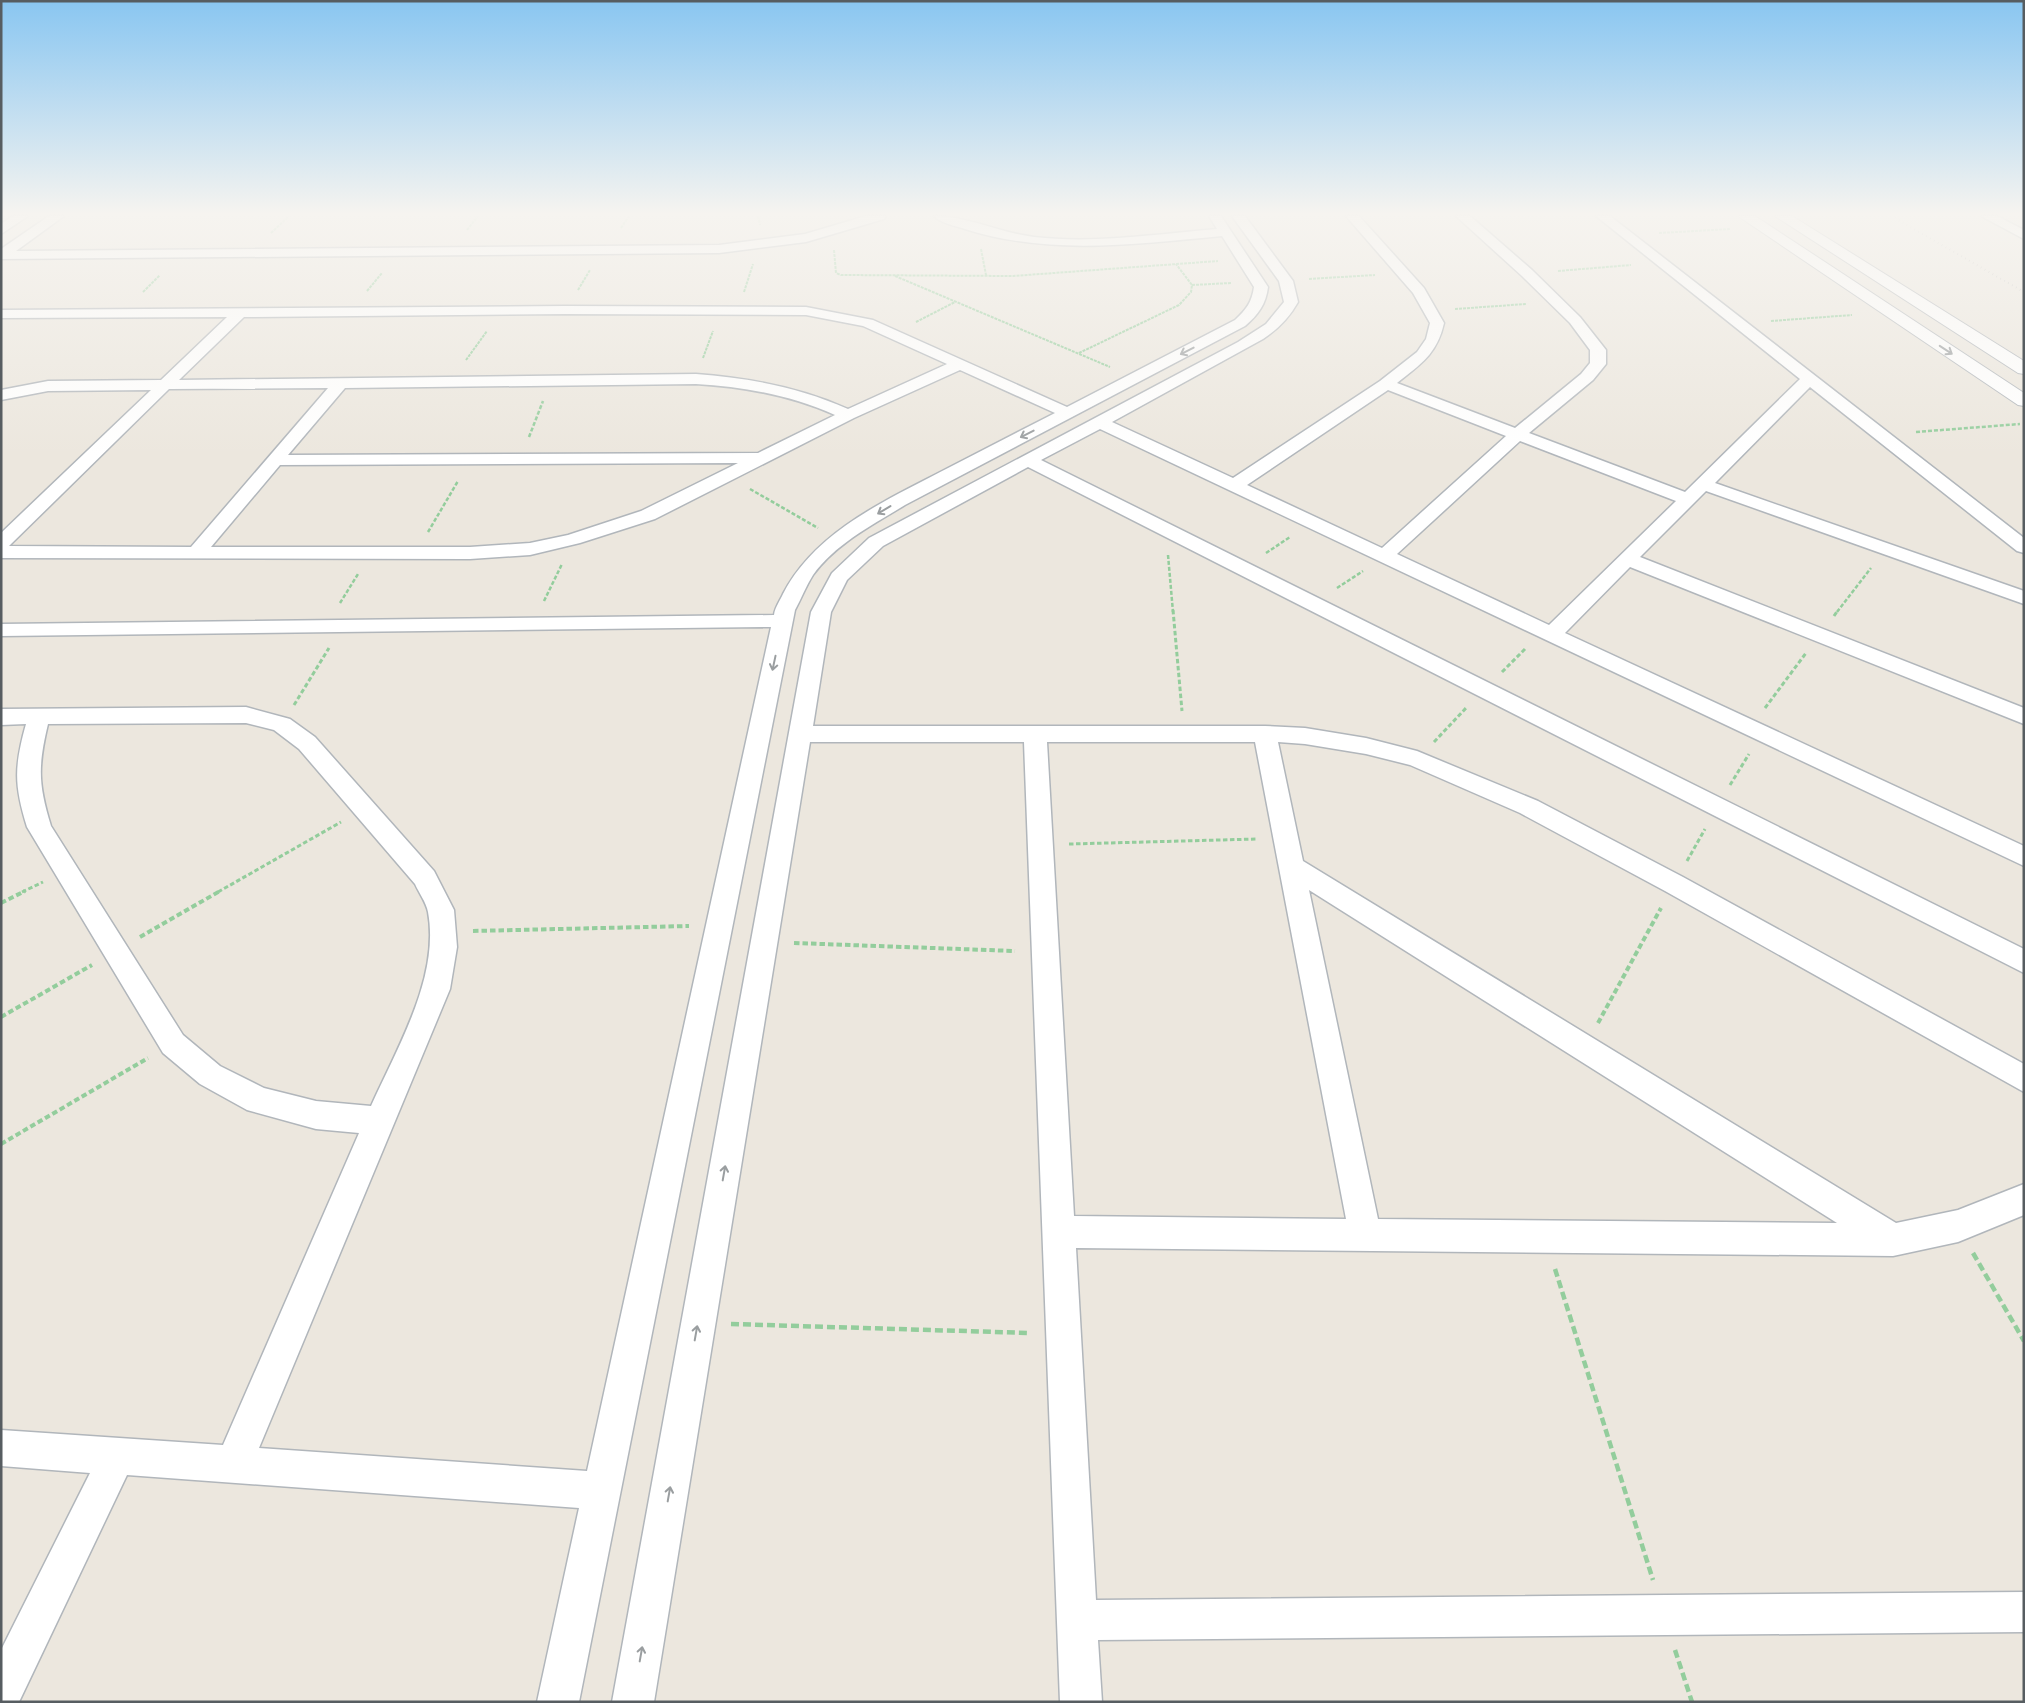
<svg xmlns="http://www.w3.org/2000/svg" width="2025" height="1703" font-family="'Work Sans',sans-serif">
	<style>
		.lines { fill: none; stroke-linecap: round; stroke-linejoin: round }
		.minor-casing { stroke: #b1b6bb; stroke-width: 3 }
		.tertiary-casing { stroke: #b1b6bb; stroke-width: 2 }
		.path-far4 { stroke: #93cd9c; stroke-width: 2; stroke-dasharray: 3 1; stroke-linecap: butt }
		.path-far3 { stroke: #93cd9c; stroke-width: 2.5; stroke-dasharray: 4 2; stroke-linecap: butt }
		.path-far2 { stroke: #93cd9c; stroke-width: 3; stroke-dasharray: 4.5 2.5; stroke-linecap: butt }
		.path-far1 { stroke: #93cd9c; stroke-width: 4; stroke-dasharray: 5.5 3; stroke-linecap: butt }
		.path { stroke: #93cd9c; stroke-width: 4.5; stroke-dasharray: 8 4; stroke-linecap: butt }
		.minor { fill: #fff; fill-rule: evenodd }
		.tertiary { fill: #fff; fill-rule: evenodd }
		.rail { stroke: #afb0b1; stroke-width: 2; stroke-dasharray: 0.5 4; stroke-linecap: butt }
		.oneway { stroke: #9a9ea0 }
	</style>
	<rect width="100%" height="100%" fill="#ece7de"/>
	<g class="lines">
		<g class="minor-casing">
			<path id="minor" d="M13 216H28L1 234V224Z
				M49 216H64L16 251 719 245 805 234 866 216H886L884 219 806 242 719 253 1 259V249Z
				M934 216C968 216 1000 233 1034 237 1095 244 1157 234 1217 229L1209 216H1221L1268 287C1266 304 1258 315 1245 326L905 505C874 524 835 544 813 575 806 586 801 599 795 610L579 1702H537L579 1508 127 1475 19 1702H1V1650L90 1473 1 1466V1430L223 1445 359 1133 316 1129 247 1110 200 1084 163 1053 27 827C14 785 14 767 26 724L1 725V709L246 707 290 719 315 737 434 871 454 910 457 947 450 989 259 1448 587 1471 771 627 1 636V624L774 615C775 607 780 601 783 594 816 530 889 499 950 467 985 449 1020 431 1055 413L960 370 854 418 655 519 580 543 530 555 470 559 1 558V533L151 390 48 391 1 400V390L48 381 161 380 227 317 1 318V310L565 306 806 307 873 320 1067 407 1235 320C1246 310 1252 302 1254 287L1222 236C1135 244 1050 256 965 229 956 226 940 223 934 216ZM565 314 806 315 863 326 947 364 848 409C799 387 749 378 696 374L179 380 244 317ZM696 384C745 387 790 395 835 415L758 453 288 455 345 388ZM328 388 191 547 9 546 169 389ZM738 463 641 511 568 535 530 543 470 547H211L280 465ZM246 723 274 730 299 749 415 884C419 893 426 902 428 912 440 977 397 1048 371 1106L316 1101 264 1088 220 1066 183 1035 51 826C38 784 38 766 48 724Z
				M1232 216H1245L1293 281 1298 302C1289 318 1278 329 1263 339L1112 422 1233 478 1380 381 1417 352 1426 339 1430 323 1413 293 1346 216H1359L1424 288 1444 323C1437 354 1421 364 1397 383L1515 428 1581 374 1590 363V350L1570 323 1522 276 1456 216H1470L1532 270 1580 317 1606 350V364L1593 380 1529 433 1685 492 1800 379 1596 216H1610L2024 538V553L2017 551 1810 387 1715 483 2024 591V604L1706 491 1640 557 2024 708V724L1630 567 1565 633 2024 846V866L1100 429 1041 460 2024 949V973L1028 467 883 546 847 580 831 612 813 726H1265L1305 728 1366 738 1417 751 1538 801 1683 877 2024 1064V1092L1665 891 1520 813 1410 765 1366 754 1305 744 1278 742 1303 861 1896 1223 1958 1210 2024 1184V1215L1958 1242 1893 1256 1076 1248 1096 1600 2024 1592V1632L1098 1640 1102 1702H1060L1024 742H810L654 1702H612L811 612 832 573 869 538 1238 342 1266 324 1284 302 1279 281ZM1388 390 1506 436 1382 548 1247 485ZM1520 441 1676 501 1549 625 1397 554ZM1047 742H1255L1346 1219 1074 1216ZM1309 890 1837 1223 1378 1219Z
				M1981 216H1997L2024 230V239Z"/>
		</g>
		<g class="tertiary-casing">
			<path id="tertiary" d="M1738 216H1755L2024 393V406L2018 405Z
				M1775 216H1792L2024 361V374L2018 373Z"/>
		</g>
		<path class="path-far4" d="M758 216 760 225
			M621 228 629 216
			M467 230 478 216
			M271 233 289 216
			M1659 233 1730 229
			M981 249 986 275
			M834 250 836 273 841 275 1013 276 1218 261
			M1558 271 1631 265
			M895 276 1110 367
			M1309 279 1375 275
			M1192 285 1231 283
			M578 290 590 270
			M367 291 382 273
			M143 292 160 275
			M744 292 753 264
			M1455 309 1526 304
			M1771 321 1852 315
			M916 322 955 302
			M1079 353 1179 305 1191 292 1192 285 1176 264
			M703 358 713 331
			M466 360 487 331"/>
		<path class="path-far3" d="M1916 432 2020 424
			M529 437 543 401
			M750 489 818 528
			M428 532 458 481
			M1266 553 1290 537
			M1168 555 1173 612
			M1337 588 1363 571
			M544 601 562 564
			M340 603 358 574
			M1837 612 1871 568"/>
		<path class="path-far2" d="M1173 610 1182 711
			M1834 616 1838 610
			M1502 672 1526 648
			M294 705 329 648
			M1765 708 1806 653
			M1434 742 1466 708
			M1730 785 1749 754
			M1069 844 1257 839
			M1687 861 1705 829
			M22 892 43 882
			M218 892 341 822"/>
		<path class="path-far1" d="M1 903 25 891
			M473 931 689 926
			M140 937 220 891
			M794 943 1015 951
			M1 1017 92 965
			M1598 1023 1661 908
			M1 1144 148 1058"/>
		<path class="path" d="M1973 1253 2024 1341
			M1555 1269 1653 1580
			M731 1324 1030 1333
			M1675 1650 1692 1702"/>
		<use href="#minor" class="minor"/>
		<use href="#tertiary" class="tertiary"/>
		<path class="rail" d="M1891 216 2024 292"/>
	</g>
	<defs><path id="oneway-shaft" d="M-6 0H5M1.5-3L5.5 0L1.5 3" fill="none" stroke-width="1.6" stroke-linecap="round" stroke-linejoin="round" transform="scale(1.25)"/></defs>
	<g class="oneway">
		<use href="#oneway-shaft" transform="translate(1946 350) rotate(33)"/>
		<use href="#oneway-shaft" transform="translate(1187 351) rotate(153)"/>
		<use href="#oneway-shaft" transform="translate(1027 434) rotate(153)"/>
		<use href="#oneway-shaft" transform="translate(884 510) rotate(149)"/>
		<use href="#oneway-shaft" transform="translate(774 663) rotate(102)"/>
		<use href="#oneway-shaft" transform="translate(724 1173) rotate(-80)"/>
		<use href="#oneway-shaft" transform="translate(696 1333) rotate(-80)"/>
		<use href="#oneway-shaft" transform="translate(669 1494) rotate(-80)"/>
		<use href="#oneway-shaft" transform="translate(641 1654) rotate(-80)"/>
	</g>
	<linearGradient id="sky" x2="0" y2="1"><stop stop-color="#89c6f1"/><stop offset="0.47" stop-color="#f6f4f0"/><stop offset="1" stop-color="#f6f4f0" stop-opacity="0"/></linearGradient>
	<rect width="2025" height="455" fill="url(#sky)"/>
	<rect width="2025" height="1703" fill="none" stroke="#575d61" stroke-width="5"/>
</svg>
